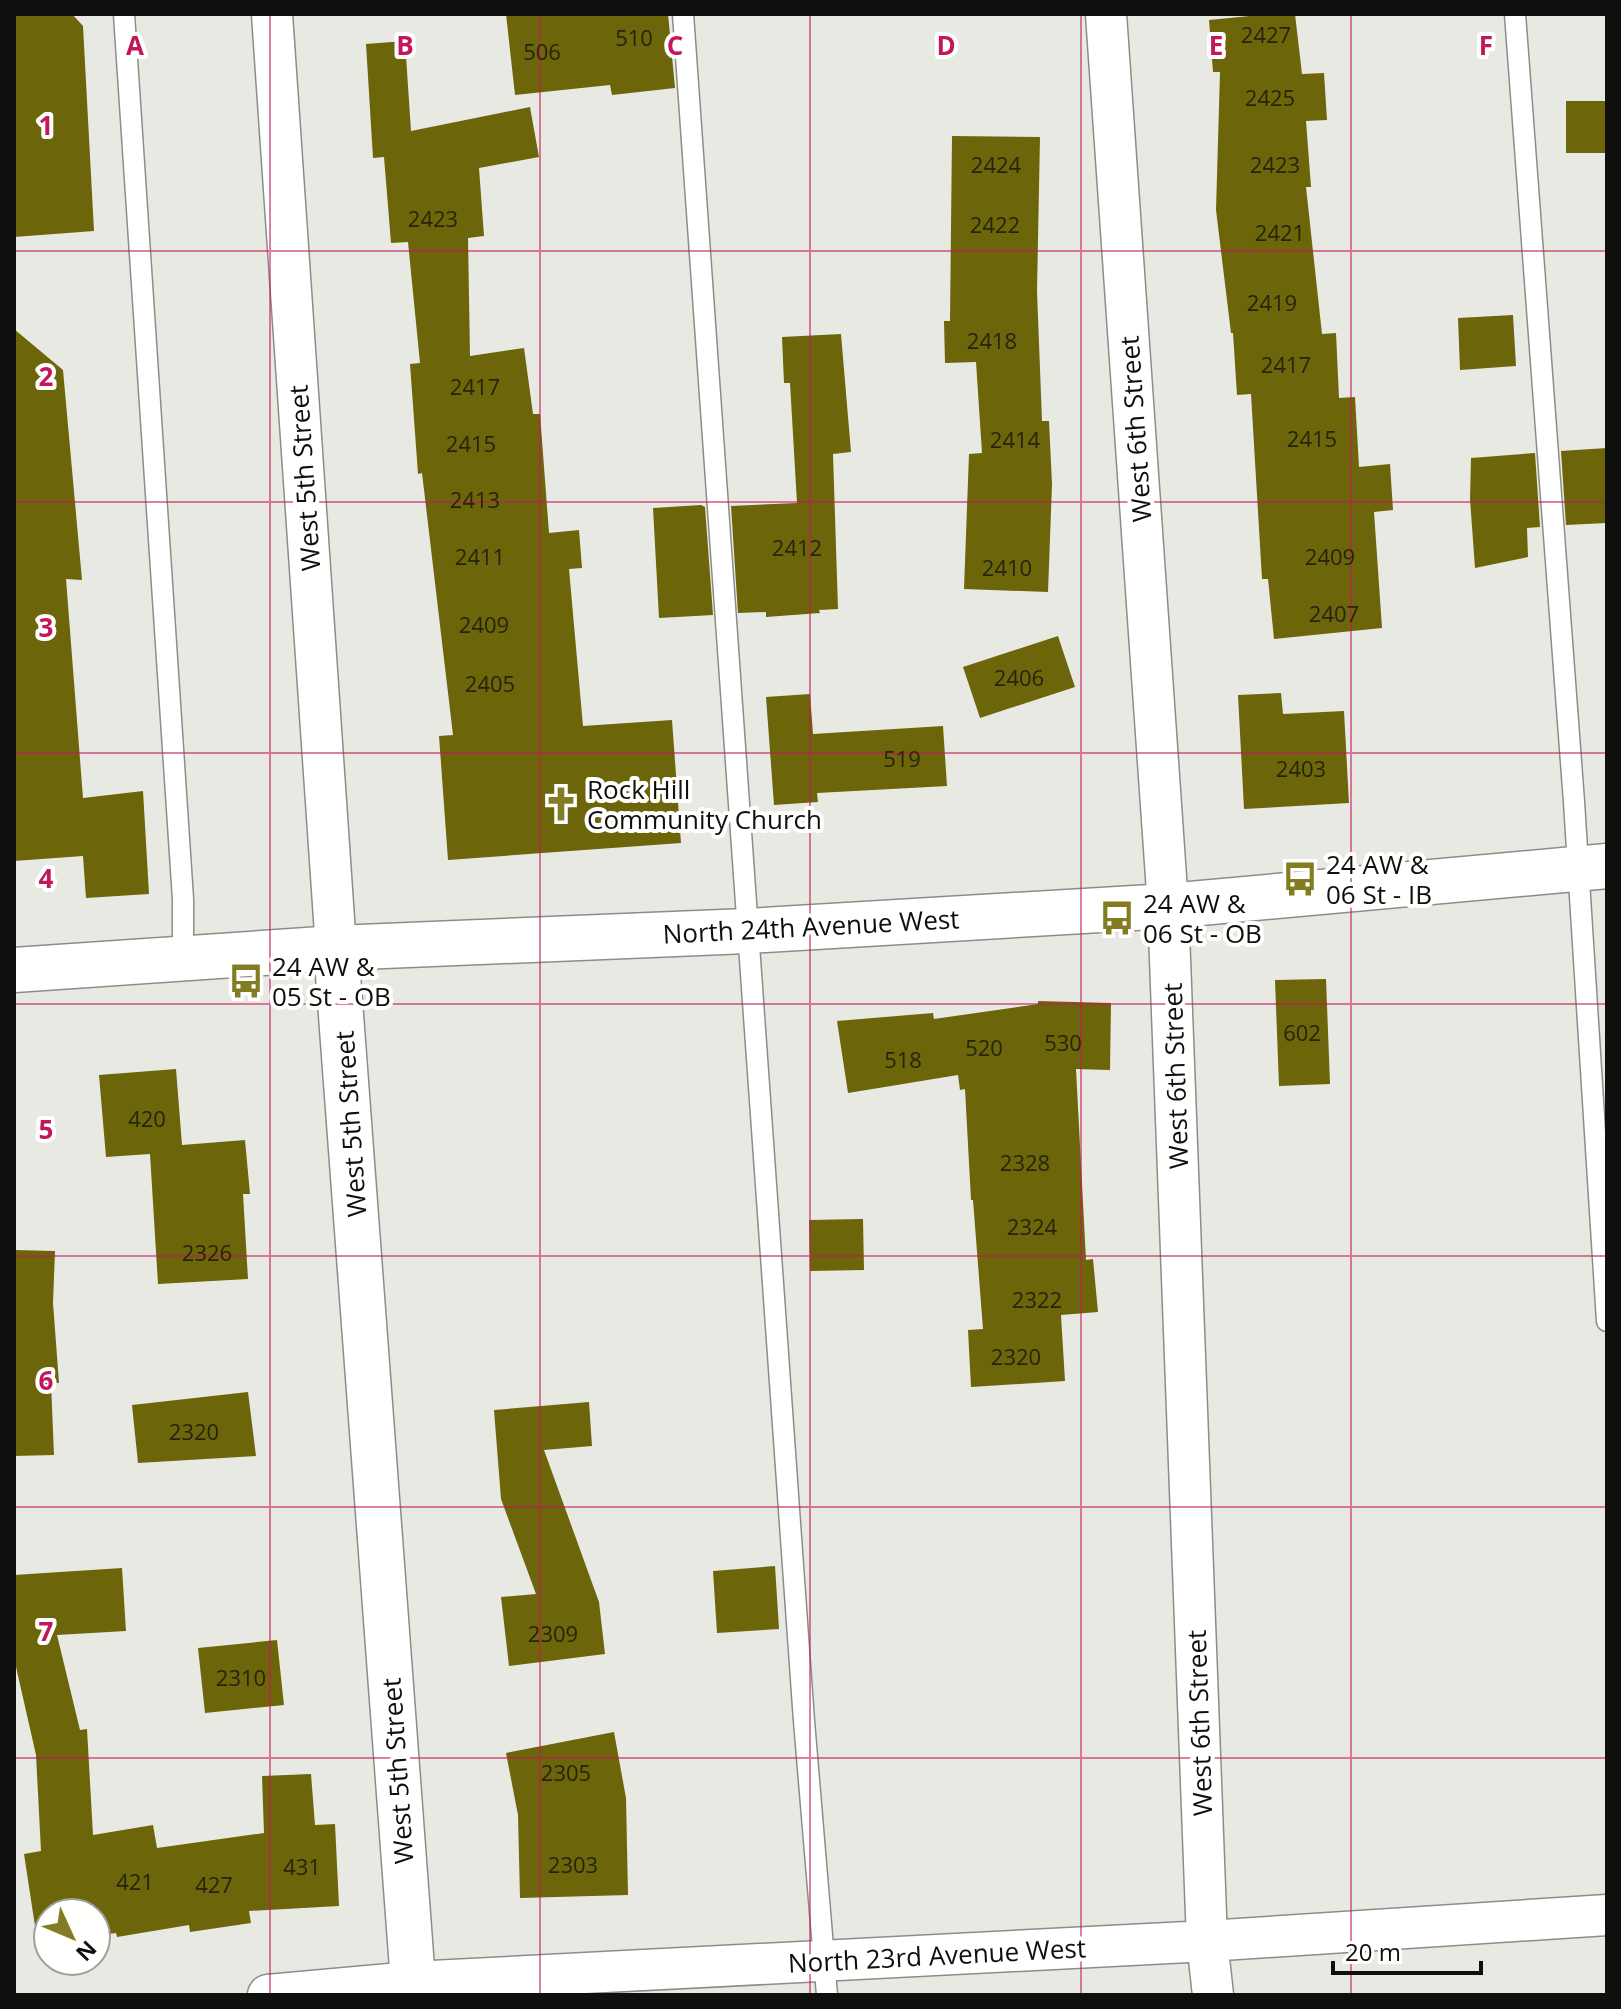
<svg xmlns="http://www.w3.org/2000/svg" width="1621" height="2009" font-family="'Open Sans',sans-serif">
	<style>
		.building { fill: #6c6509 }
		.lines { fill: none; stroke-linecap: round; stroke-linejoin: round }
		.service-casing { stroke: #8d8d88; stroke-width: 23 }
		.minor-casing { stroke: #8d8d88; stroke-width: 43 }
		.tertiary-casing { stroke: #8d8d88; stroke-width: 47 }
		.service { stroke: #fff; stroke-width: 20 }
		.minor { stroke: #fff; stroke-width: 40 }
		.tertiary { stroke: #fff; stroke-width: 44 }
		.grid { fill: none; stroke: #c2185b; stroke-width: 2; stroke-opacity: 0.55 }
		.labels { text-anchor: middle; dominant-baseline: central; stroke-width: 8; stroke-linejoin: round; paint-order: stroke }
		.number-label { font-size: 22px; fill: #26240c }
		.street-label { font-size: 26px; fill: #0f0f0d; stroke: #fffffe }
		.poi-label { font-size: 26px; fill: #0f0f0d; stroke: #fffffe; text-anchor: start }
		.grid-label { font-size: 26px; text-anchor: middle; font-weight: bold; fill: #c2185b; stroke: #fffffe; stroke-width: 8; stroke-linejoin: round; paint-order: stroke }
	</style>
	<rect width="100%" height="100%" fill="#e9e9e3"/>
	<path class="building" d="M14 14H72L83 26 94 231 14 237Z
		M506 14H668L675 88 612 95 610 85 515 95Z
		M1270 14H1295L1302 74 1324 73 1327 120 1306 121 1311 187H1306L1322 334 1336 333 1339 398 1355 397 1359 467 1390 464 1393 510 1374 512 1382 628 1274 639 1268 579H1262L1251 394 1237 395 1233 333H1231L1216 210 1220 72H1213L1209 20Z
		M405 41 411 131 530 107 539 157 479 168 484 236 468 238 470 356 524 348 533 414H540L549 533 579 530 582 568 569 569 583 726 672 720 681 843 448 860 439 736 453 735 422 473 418 474 410 364 420 363 408 242 391 243 384 157 373 158 366 44Z
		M1566 101H1607V153H1566Z
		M952 136 1040 137 1037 291 1042 421H1049L1052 484 1048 592 964 589 969 454 982 453 976 362 945 363 944 321H950Z
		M1513 315 1516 366 1460 370 1458 318Z
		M14 329 63 370 82 580 66 579 83 798 143 791 149 894 86 898 83 856 14 861Z
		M841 334 851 452 833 454 838 609 819 610 820 613 766 617V612L738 613 731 506 797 503 790 383H784L782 337Z
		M1607 448V523L1566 525 1561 451Z
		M1535 453 1540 527 1527 528 1528 557 1475 568 1470 499 1471 458Z
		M701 505 705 507 713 615 659 618 653 508Z
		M1058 636 1075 687 980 718 963 667Z
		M1281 693 1283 714 1344 711 1349 803 1244 809 1238 695Z
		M810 694 813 734 943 726 947 786 817 793 818 802 774 805 766 697Z
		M1326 979 1330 1084 1279 1086 1275 980Z
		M1038 1001 1111 1003 1110 1070 1076 1069 1086 1260 1093 1259 1098 1312 1061 1315 1065 1381 971 1387 968 1330 983 1329 973 1200H971L965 1089 960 1090 958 1075 848 1093 837 1021 933 1013 934 1019 1038 1004Z
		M176 1069 182 1145 245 1140 250 1194H243L248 1279 158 1284 150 1154 106 1157 99 1075Z
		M863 1219 864 1270 810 1271 809 1220Z
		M14 1250 55 1251 53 1303 59 1383H51L54 1455 14 1456Z
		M248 1392 256 1456 138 1463 132 1405Z
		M589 1402 592 1446 544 1450 599 1602 605 1654 509 1666 501 1597 536 1594 501 1499 494 1410Z
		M775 1566 779 1629 717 1633 713 1571Z
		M122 1568 126 1631 57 1635 80 1730 87 1729 93 1835 153 1825 157 1848 264 1833 262 1776 311 1774 315 1825 335 1824 339 1906 249 1911 251 1923 190 1932 189 1925 117 1937 116 1933 96 1936V1913H48V1924L35 1926 24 1854 41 1851 36 1755 14 1658V1575Z
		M277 1640 284 1705 205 1713 198 1648Z
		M614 1732 626 1798 628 1895 520 1898 518 1815 506 1753Z"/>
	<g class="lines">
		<g class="service-casing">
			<path id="service" d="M124 14 183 899V959
				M683 14 804 1721 827 1995
				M1515 14 1574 802 1607 1321"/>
		</g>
		<g class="minor-casing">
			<path id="minor" d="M272 14 336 948
				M1106 14 1168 906 1207 1941 1213 1995
				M268 1995 412 1982 1207 1941 1607 1915"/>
		</g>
		<g class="tertiary-casing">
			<path id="tertiary" d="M336 948 414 1995
				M14 970 336 948 747 931 1168 906 1607 866"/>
		</g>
		<use href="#service" class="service"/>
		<use href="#minor" class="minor"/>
		<use href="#tertiary" class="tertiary"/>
	</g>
	<path class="grid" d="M270 14V1995M540 14V1995M810 14V1995M1081 14V1995M1351 14V1995M14 251H1607M14 502H1607M14 753H1607M14 1004H1607M14 1256H1607M14 1507H1607M14 1758H1607"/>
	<defs>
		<g id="church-bare" transform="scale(2.76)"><path d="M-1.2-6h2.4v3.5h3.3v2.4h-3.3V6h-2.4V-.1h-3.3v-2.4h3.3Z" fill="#837c23" stroke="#fffffe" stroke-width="2.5" paint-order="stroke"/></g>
		<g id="bus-bare" transform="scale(2.76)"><path d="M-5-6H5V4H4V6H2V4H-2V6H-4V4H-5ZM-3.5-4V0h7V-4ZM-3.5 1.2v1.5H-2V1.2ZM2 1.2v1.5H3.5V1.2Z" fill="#837c23" stroke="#fffffe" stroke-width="2.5" paint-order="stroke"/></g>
	</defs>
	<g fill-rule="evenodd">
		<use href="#church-bare" x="561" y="804"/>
		<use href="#bus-bare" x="1300" y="879"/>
		<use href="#bus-bare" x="1117" y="918"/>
		<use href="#bus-bare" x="246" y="981"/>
	</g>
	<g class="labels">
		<g class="number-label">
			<text x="1266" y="34">2427</text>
			<text x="634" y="37">510</text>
			<text x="542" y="51">506</text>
			<text x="1270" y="97">2425</text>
			<text x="996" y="164">2424</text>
			<text x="1275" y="164">2423</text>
			<text x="433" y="218">2423</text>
			<text x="995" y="224">2422</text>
			<text x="1280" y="232">2421</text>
			<text x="1272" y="302">2419</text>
			<text x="992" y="340">2418</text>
			<text x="1286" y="364">2417</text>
			<text x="475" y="386">2417</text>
			<text x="1312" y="438">2415</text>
			<text x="1015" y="439">2414</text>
			<text x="471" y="443">2415</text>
			<text x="475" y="499">2413</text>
			<text x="797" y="547">2412</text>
			<text x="480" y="556">2411</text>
			<text x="1330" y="556">2409</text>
			<text x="1007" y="567">2410</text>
			<text x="1334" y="613">2407</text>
			<text x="484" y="624">2409</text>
			<text x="1019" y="677">2406</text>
			<text x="490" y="683">2405</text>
			<text x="902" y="758">519</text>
			<text x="1301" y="768">2403</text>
			<text x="1302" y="1032">602</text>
			<text x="1063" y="1042">530</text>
			<text x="984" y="1047">520</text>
			<text x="903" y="1059">518</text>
			<text x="147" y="1118">420</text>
			<text x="1025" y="1162">2328</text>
			<text x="1032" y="1226">2324</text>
			<text x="207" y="1252">2326</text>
			<text x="1037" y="1299">2322</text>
			<text x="1016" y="1356">2320</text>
			<text x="194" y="1431">2320</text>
			<text x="553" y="1633">2309</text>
			<text x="241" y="1677">2310</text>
			<text x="566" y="1772">2305</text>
			<text x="573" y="1864">2303</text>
			<text x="302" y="1866">431</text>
			<text x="135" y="1881">421</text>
			<text x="214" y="1884">427</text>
		</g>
		<g class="street-label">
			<text transform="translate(1135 429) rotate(-94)">West 6th Street</text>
			<text transform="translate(304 478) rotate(-94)">West 5th Street</text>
			<text transform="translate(811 926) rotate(-3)">North 24th Avenue West</text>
			<text transform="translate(1175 1076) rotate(-92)">West 6th Street</text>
			<text transform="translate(350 1124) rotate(-94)">West 5th Street</text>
			<text transform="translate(1199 1723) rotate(-92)">West 6th Street</text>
			<text transform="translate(397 1771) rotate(-94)">West 5th Street</text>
			<text transform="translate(937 1955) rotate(-3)">North 23rd Avenue West</text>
		</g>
		<g class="poi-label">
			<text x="587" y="789">Rock Hill<tspan x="587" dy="30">Community Church</tspan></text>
			<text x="1326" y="864">24 AW &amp;<tspan x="1326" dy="30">06 St - IB</tspan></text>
			<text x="1143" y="903">24 AW &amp;<tspan x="1143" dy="30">06 St - OB</tspan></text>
			<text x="272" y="966">24 AW &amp;<tspan x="272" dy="30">05 St - OB</tspan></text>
		</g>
	</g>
	<g class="grid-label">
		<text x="135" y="55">A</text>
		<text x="405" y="55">B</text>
		<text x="675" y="55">C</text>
		<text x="946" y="55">D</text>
		<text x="1216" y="55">E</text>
		<text x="1486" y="55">F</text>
		<text x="46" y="135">1</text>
		<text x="46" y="386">2</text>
		<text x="46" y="637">3</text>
		<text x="46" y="888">4</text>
		<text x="46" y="1139">5</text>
		<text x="46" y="1390">6</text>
		<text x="46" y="1641">7</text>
	</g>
	<rect width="1621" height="2009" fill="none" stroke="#0f0f0d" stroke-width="32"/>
	<g transform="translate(72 1937) rotate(134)"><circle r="38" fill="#fffffe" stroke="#9f9f9e" stroke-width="2"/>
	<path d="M0-6L14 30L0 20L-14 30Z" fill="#837c23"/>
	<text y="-12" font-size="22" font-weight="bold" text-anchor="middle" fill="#0f0f0d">N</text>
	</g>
	<path d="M1333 1961v12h148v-12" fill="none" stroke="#0f0f0d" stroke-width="4"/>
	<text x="1345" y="1961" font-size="24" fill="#0f0f0d" stroke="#fffffe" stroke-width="6" paint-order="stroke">20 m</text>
</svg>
